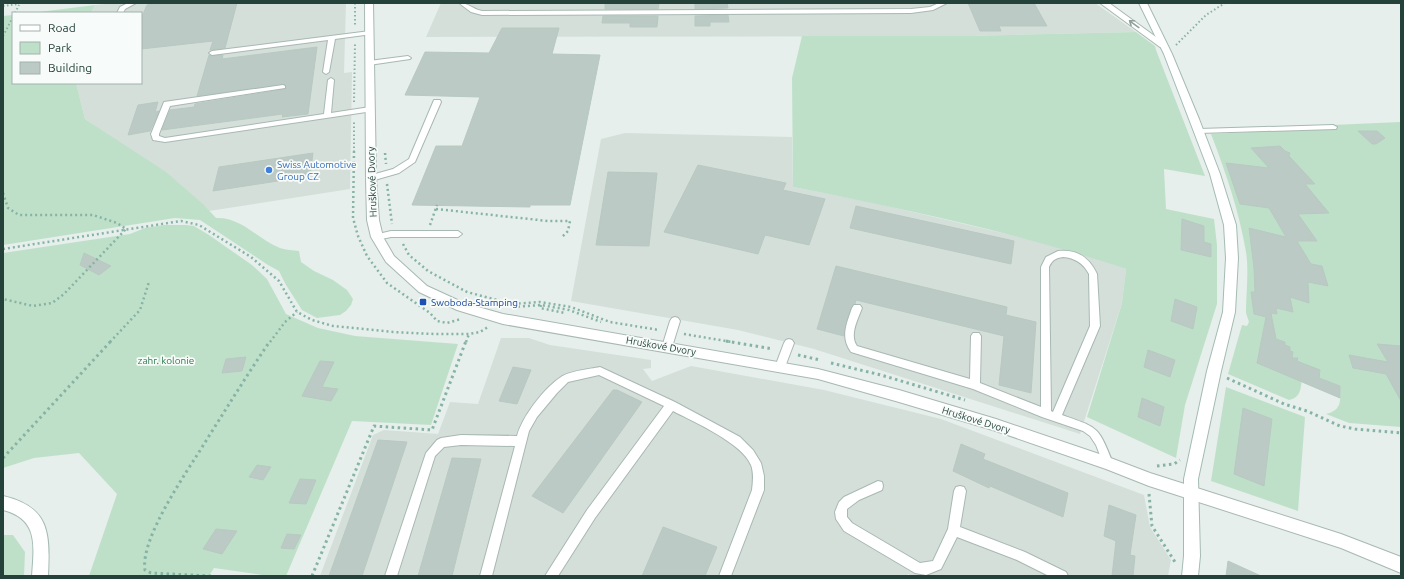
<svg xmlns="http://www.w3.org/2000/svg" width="1404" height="579" font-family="Ubuntu,sans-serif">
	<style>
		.built { fill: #d4dfda }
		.green { fill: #bfe0c8 }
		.building { fill: #bbcac4; stroke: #b8c9c2 }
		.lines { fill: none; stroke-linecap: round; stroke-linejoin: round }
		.lane-casing { stroke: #a8b8b2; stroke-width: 2 }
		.street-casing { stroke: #a8b8b2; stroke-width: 2 }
		.secondary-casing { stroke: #a4bbb3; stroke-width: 2 }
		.path-far2 { stroke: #86b3a5; stroke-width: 2; stroke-dasharray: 1.5 2.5; stroke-linecap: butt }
		.path-far1 { stroke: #86b3a5; stroke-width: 2.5; stroke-dasharray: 2 3; stroke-linecap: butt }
		.path { stroke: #86b3a5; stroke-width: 3; stroke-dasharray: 2.5 3.5; stroke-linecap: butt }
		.lane { fill: #fff; fill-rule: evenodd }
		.street { fill: #fff; fill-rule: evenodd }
		.secondary { fill: #fff; fill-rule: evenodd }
		.oneway { stroke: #92a09c }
		.shop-dot { fill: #3f7fe0; stroke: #f7fbf9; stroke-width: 1.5 }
		.transit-dot { fill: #1a4fb4; stroke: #f7fbf9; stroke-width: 1.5 }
		.labels { text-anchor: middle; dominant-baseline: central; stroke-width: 3.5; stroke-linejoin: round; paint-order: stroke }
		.shop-label { font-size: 10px; fill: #366cbe; stroke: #f7fbf9; text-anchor: start }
		.street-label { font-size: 10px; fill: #24423a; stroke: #f7fbf9 }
		.transit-label { font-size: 10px; fill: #164399; stroke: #f7fbf9; text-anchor: start }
		.park-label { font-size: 10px; fill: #2d7a4b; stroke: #f7fbf9 }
	</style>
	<rect width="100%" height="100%" fill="#e6efeb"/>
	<path class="built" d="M115 3H346L344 73 352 72 350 189 209 211 164 172 85 119 76 83H141V13H91L95 5Z
		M441 3H1095L1136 32 969 36 426 37Z
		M625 133 792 137 793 187 866 201 1015 236 1077 252 1126 269 1122 303 1080 434 814 349 738 330 571 301 601 139Z
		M501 338H529L550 345 651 360V368L643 369 652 381 691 366 824 390 941 419 1144 495 1150 527 1171 560 1168 576H912L908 574 907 576H320L373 435 384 430 438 434 450 402 478 404Z"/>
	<path class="green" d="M95 5 91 13H31Z
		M13 15V83H76L85 119 166 172 203 204 216 218C242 217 257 239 280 248 286 250 293 250 299 251L301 262 314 271 333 280 347 290 353 299 351 305 346 311 340 315 317 318 302 310 286 285 279 271 268 265 200 220 175 218 3 245V16Z
		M1136 32 1155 46 1156 50 1205 176 1164 169 1166 209 1214 219 1217 245V304L1185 405 1176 458 1087 417 1122 303 1126 269C1018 233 905 209 793 187L792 78 802 36H969Z
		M1400 122 1401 123V427L1349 423 1326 414C1343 410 1340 400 1340 386L1303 372C1300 383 1304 397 1289 400L1228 374 1242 325 1247 326 1249 322 1246 313C1246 295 1249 269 1246 252 1239 211 1226 173 1211 134L1335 128 1332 125Z
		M164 225H186L194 226 209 235 252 265 267 279 286 314 318 328 355 336 458 344 431 425 352 421 286 576H269L214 568 209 576H89L117 494 79 453 34 458 3 468V253L130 234 145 228Z
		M1226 387 1305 417 1298 511 1211 481Z
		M3 535H13L25 552 24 576H3Z"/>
	<path class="building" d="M160 3H237L225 48 210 50 213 41 141 49V19L147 5Z
		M695 3H727L728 8 695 9Z
		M968 3H1034L1047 26H999L1001 31H980Z
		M605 4H659L658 9H605Z
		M728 15 729 22H710V26H695V16Z
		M603 16H658L657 27H630V23H602Z
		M502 28H559L552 54 600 55 570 205H530V207L412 205 436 146H462L480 97 405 95 425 52 489 53Z
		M317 47 308 114 282 117 283 114 162 130 170 110 194 107 195 104 286 89V86L283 84 197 96 209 55 212 56 223 55 222 59Z
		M158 102 155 112 159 111 150 131 128 135 138 105Z
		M1358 131H1377L1385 138 1376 144H1372Z
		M1280 146 1285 151 1290 153 1289 156 1315 184H1305L1329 213 1298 214 1317 241H1297L1311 264 1322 266 1328 286 1308 282 1309 303 1290 297 1293 312 1276 308 1277 314 1271 313 1276 339 1285 342V345L1290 347V351L1293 352 1292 358H1298L1297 361 1320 370 1319 378 1340 386V398L1257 363 1266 317 1254 314 1251 292H1255L1254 268 1249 228 1286 237 1269 208 1240 204 1226 163 1269 168 1251 148Z
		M313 153 310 176 213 191 219 167Z
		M698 165 786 183 783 190 825 199 809 245 765 235 758 254 664 232Z
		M608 172 657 173 649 246 596 245Z
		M856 206 1014 241 1011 264 850 228Z
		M1182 219 1204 226V242L1211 244V257L1181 250Z
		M84 253 111 266 99 275 80 265Z
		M836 266 1007 307 1006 315 1036 322 1031 393 999 385 1004 336 856 300 855 304 851 308 847 319 844 336 817 329Z
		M1175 299 1197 307 1193 329 1171 321Z
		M1377 344 1401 346V401L1386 374 1353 368 1349 355 1388 362Z
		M1148 350 1175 360 1170 377 1144 367Z
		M246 357 242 371 222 373 226 359Z
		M320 361 334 362 322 387 338 389 331 401 302 396Z
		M513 367 531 370 517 404 499 401Z
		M613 390H617L642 402 563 513 532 496Z
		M1142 398 1164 407 1160 426 1138 417Z
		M1243 408 1272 419 1264 486 1234 474Z
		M378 440 407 442 362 576H329Z
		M961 444 985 454 983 459 1068 493 1063 517 990 486 989 488 953 471Z
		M452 458 481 459 452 576H418Z
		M257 465 271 467 263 480 249 477Z
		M300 479 316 480 306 504 289 503Z
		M1109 505 1136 515 1130 555 1135 556 1133 576H1112L1116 541 1104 536Z
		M663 527 717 547 705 576H642Z
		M216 529 237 531 222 554 203 549Z
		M287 534 301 535 294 549 281 548Z
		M1228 561 1261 576H1226Z"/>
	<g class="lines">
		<g class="lane-casing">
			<path id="lane" d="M128 3H136L125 9 123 13H117L120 7Z
				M459 3C469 3 472 9 482 11L911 9 930 7 939 3H947L933 10 911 13 482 15 471 12Z
				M370 31 372 32V34L335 39 329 72 326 74 323 72 328 40 212 55 209 53 212 51Z
				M408 56 411 58 410 59 369 65 366 63 369 61Z
				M331 78 334 80 331 113 370 107 374 109 373 111 165 142 153 140 151 134 164 102 283 85 285 86V88L170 106 159 134V136L165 138 324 114 328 80Z
				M434 100H440L441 102 415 162 399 173 371 181 368 180 367 178 368 176 393 169 409 159Z
				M1333 125 1337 127 1336 129 1199 133 1195 131 1199 129Z
				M391 231H458L462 234 458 237H391L377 240 373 237 374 235Z
				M1058 251C1077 249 1089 257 1097 274L1100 326 1062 415C1099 428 1098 426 1113 463L1112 466 1108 468 1104 466 1096 445 1090 436 1083 431 1042 417 973 389 851 352C840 337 847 323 852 308L854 305H860L862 308C858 319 849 335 857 346L970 379 971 336 973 333H979L981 336 980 383 1041 407V267L1046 257ZM1063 257C1075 258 1083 263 1089 274L1090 326 1053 412 1051 411 1049 267C1052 260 1056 258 1063 257Z
				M675 317 678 318 680 321 672 347 670 350 667 351 664 350 662 347 670 321 672 318Z
				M789 339 792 340 794 343 785 367 783 370 780 371 777 370 775 367 784 343 786 340Z
				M600 367 675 402 740 437 753 450 761 463 764 476V490L731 576H719L752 490C753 482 754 473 751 465 742 443 694 422 673 411L595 518 558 576H545L587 510 664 406 599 375 568 382 557 393 537 417 529 431 492 576H480L515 446 461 445 444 447 435 456 397 576H385L426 453 437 440 441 438 461 435 517 436C522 417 544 388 561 377 569 371 590 369 600 367Z
				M878 481 882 482 883 486 882 490 859 500 847 509V517L852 523 920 563 933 561 948 529 954 491 956 487 960 486 964 487 966 491 960 527 1025 552 1066 572 1068 576H1049L1017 560 957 537 941 569 926 575 915 573 844 531 836 519 835 512 839 502 844 497Z"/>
		</g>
		<g class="street-casing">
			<path id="street" d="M365 3H373L376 178 379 220 383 237 394 256 427 286 464 303 503 314 818 369 899 390 996 419 1108 457 1150 473 1341 534 1401 557V573L1341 548 1149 486 1106 469 996 431 899 402 818 379 503 324 457 310 419 292 386 262 371 237 367 220 366 178Z
				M1100 3H1109L1167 45 1163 48 1160 47Z"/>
		</g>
		<g class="secondary-casing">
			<path id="secondary" d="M1139 3H1147L1172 54 1199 119 1220 174 1236 225 1238 258 1235 312 1221 371 1198 479 1200 556 1198 576H1182L1184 556V479L1207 371 1223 312 1226 258 1224 225 1210 174 1189 119 1164 54Z
				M3 496C50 507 50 533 48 576H32C34 546 39 519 3 510Z"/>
		</g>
		<path class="path-far2" d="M355 3V26
			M3 6 19 4
			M15 13 19 5
			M3 36 13 17
			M1176 45 1206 15 1225 3
			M354 102 355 43
			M354 152V121"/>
		<path class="path-far1" d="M354 151 353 218 358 236 367 256 387 283 430 313 437 321 447 323 461 319
			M385 153 386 164
			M387 184 392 224
			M3 193 8 208 19 215H93L117 223 126 229 64 294 52 303 33 306 3 299
			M436 209 548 221H570L568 231 561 238
			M430 225 437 205
			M403 244 409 255 428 271 467 292 512 304 540 302 571 307 610 322 659 330
			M3 249 181 221 199 225 251 257 279 281 297 312 312 320 333 326 393 332 434 334H469L480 332 488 327
			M541 305 540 308 565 313
			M513 307 541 305 569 310 601 322
			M684 334 732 342
			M110 342 140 310 149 282
			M270 342 285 322 297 312
			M466 342 469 334"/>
		<path class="path" d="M726 341 773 349
			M798 355 820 360
			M831 363 881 375 965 400
			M1227 378 1284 404 1307 411 1340 426 1355 429 1401 433
			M3 458 111 341
			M1157 466 1174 464 1180 460
			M1149 494 1152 526 1175 562
			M211 576 151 573 145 570C140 538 187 472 204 444 226 409 247 375 270 341
			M312 576 374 426 432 430 466 341"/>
		<use href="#lane" class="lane"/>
		<use href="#street" class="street"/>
		<use href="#secondary" class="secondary"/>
	</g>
	<defs><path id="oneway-shaft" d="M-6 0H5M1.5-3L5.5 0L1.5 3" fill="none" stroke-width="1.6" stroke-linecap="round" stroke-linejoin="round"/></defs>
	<use class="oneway" href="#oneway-shaft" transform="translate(1134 24) rotate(-144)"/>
	<circle class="shop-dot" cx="269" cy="170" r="4"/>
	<rect class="transit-dot" x="419" y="298" width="8" height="8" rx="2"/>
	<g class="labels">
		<g class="shop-label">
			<text x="277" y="164">Swiss Automotive<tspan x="277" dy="12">Group CZ</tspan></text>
		</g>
		<g class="street-label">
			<text transform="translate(372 182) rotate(-92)">Hruškové Dvory</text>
			<text transform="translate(661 346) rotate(10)">Hruškové Dvory</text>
			<text transform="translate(976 420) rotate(17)">Hruškové Dvory</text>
		</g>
		<g class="transit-label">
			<text x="431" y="302">Swoboda-Stamping</text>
		</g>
		<g class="park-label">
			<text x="166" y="360">zahr. kolonie</text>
		</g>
	</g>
	<rect width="1404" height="579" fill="none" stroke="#24423a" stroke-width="8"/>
	<rect x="12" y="12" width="130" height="72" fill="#f7fbf9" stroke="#a3b1ad"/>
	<rect x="20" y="25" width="20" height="6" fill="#ffffff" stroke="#a3b1ad"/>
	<text x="48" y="32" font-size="12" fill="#24423a">Road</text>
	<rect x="20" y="42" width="20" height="12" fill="#bfe0c8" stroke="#a3b1ad"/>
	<text x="48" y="52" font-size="12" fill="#24423a">Park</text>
	<rect x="20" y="62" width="20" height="12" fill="#bbcac4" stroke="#a3b1ad"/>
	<text x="48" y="72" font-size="12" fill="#24423a">Building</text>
</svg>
